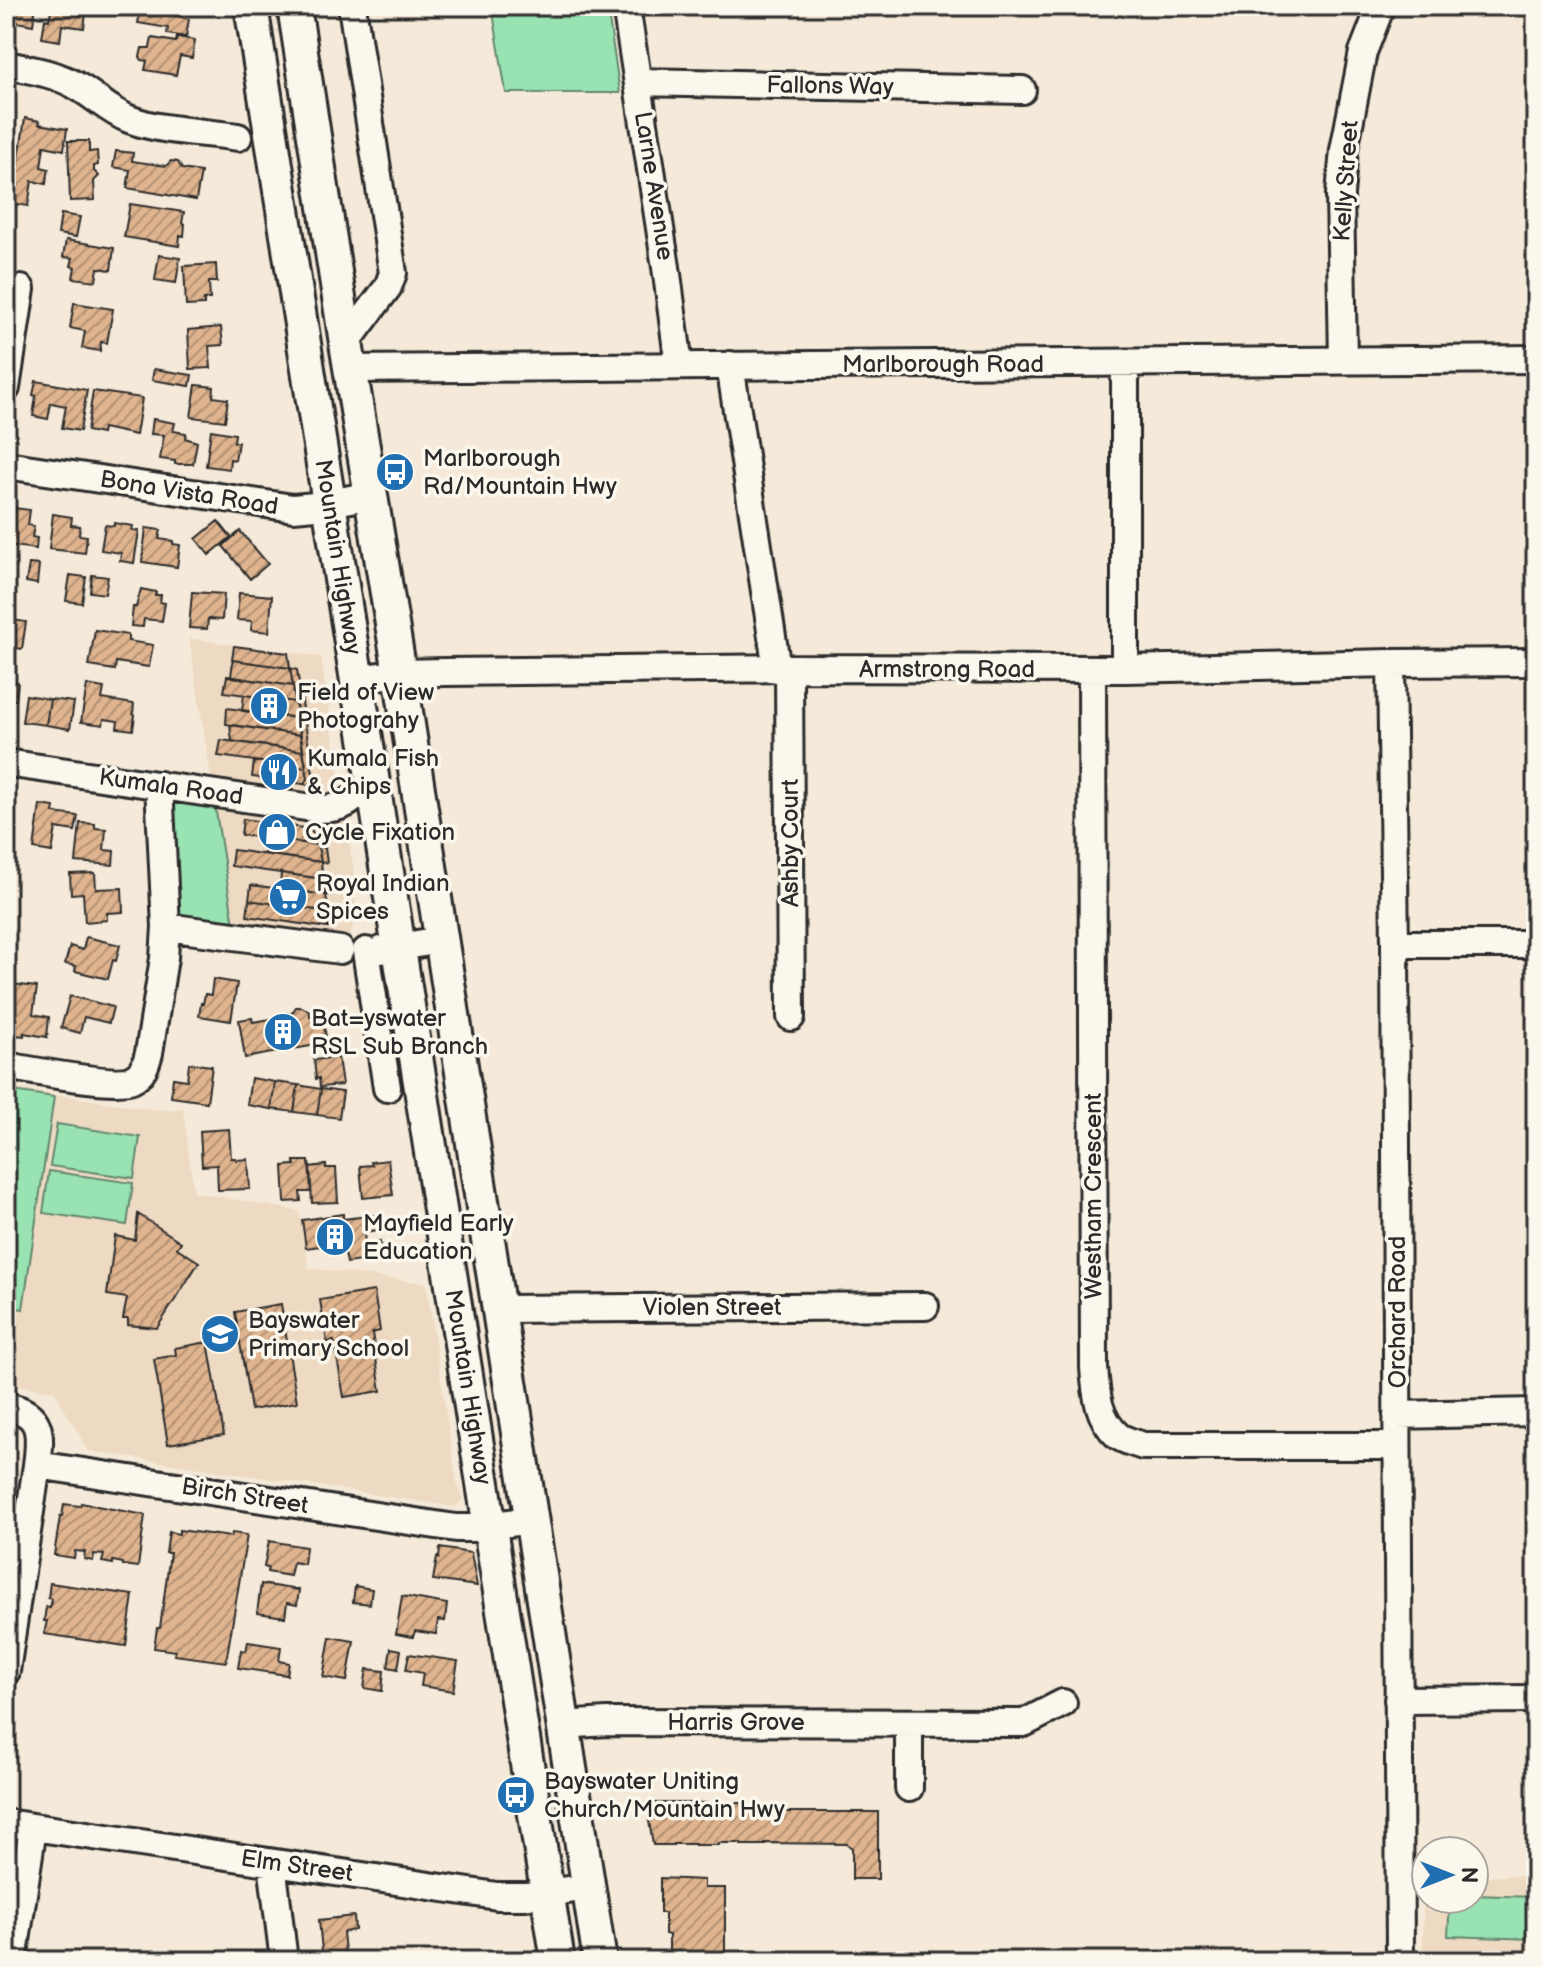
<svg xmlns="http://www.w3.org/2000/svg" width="1542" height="1967" font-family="'Balsamiq Sans',sans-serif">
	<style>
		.built { fill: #eedac3 }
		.green { fill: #99e3b2; stroke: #62876e; stroke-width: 2 }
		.building { fill: url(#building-hatch); stroke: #2b2b2b; stroke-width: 2 }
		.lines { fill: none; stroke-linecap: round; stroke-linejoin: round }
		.minor-casing { stroke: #2b2b2b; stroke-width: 32 }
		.major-casing { stroke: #2b2b2b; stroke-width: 38 }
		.minor { stroke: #fbf7ec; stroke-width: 26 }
		.major { stroke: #fbf7ec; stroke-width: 32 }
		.labels { text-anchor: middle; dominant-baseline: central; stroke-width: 7; stroke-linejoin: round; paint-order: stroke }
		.street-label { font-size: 24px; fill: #2b2b2b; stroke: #fbf7ec }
		.poi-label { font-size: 24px; fill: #2b2b2b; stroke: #fbf7ec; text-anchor: start }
	</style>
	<defs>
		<pattern id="building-hatch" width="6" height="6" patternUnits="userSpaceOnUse" patternTransform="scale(2)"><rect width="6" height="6" fill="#dfb48f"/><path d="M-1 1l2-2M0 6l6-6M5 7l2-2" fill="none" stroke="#b59375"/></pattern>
	</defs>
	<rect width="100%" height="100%" fill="#f5ead9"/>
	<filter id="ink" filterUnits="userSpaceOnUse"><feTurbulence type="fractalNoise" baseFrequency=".0125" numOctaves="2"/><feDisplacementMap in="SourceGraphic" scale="16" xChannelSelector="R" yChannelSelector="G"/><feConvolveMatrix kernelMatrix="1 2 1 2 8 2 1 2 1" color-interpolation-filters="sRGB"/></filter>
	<g filter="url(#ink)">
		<path class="built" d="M189 638 321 657 355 879V916L347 951 236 937Z
			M6 1087 160 1110 183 1108 194 1192 299 1211 309 1268 426 1283 457 1483 463 1499 456 1507 88 1451 54 1391 6 1384Z
			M1423 1876H1426V1899H1474V1876H1536V1961H1423Z"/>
		<path class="green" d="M492 6H607L620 93H506Z
			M159 785 213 793 236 937 166 927Z
			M6 1090 54 1097 23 1309 6 1306Z
			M57 1124 140 1137 134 1178 50 1166Z
			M49 1171 133 1183 127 1225 43 1213Z
			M1474 1895 1536 1897 1535 1939 1448 1936 1450 1899H1474Z"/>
		<path class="building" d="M6 6H36L33 25 6 20Z
			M52 6H87L84 28 62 25 60 41 42 38 45 19 49 20Z
			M127 6H167L166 13 189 19 186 37 167 34 168 28 138 23 140 13 127 11Z
			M177 37 195 40 192 58 180 56 176 75 145 70 147 61 142 60 140 57 142 48H150L152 38 176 42Z
			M25 118 40 121 39 124 67 129 64 150 44 146 41 167 49 169 46 184 32 181 28 206 12 204Z
			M68 141H89V152L97 151 98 165 94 166V171L99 176 94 181 95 200 70 201Z
			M116 151 133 153 132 161 166 166 171 161 178 162 182 169 201 172 196 200 127 188 130 170 113 167Z
			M130 204 184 212 182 223 185 224 184 236 180 235 179 246 124 237Z
			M61 214 80 217 76 237 58 234Z
			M66 240 114 248 111 270 98 268 96 281 73 278 75 267 71 266 73 258 63 257Z
			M159 255 180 258 176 283 155 280Z
			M216 264 217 282H209L210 299H204V305L186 306 184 266Z
			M74 303 113 309 107 343 101 342 100 351 82 348 85 331 70 328Z
			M221 327 223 345 209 346 211 368 190 369 188 330Z
			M154 369 192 375 190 386 152 380Z
			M36 381 87 390 80 431 62 428 66 406 51 403 48 419 33 416 36 396 33 395Z
			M196 385 214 387 213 397 228 399 225 421 191 417Z
			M93 391 142 398 136 435 103 428 102 434 87 431Z
			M153 419 175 423 173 431 186 433 185 438 197 442 193 464H175V461L160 459 164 435 151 434Z
			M211 430 235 434 234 442H238L235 460 230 459 229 469 206 466Z
			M7 507 30 510 28 525 34 526 32 537 37 538 36 549 6 545Z
			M53 514 72 517 71 525 80 526 79 535 87 536 85 553 49 549Z
			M218 521 231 537 209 555 196 539Z
			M114 523 133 526 132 530 139 531 134 563 120 561 121 553 101 550 105 525 114 526Z
			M146 528 161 530 159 539 173 541V544L180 545 177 567 142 562Z
			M240 531 268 564 250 579 223 546Z
			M29 564 39 565 37 584 26 582Z
			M70 575 86 577 82 603 66 601Z
			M92 575 108 577 105 594 90 592Z
			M141 589 156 592 155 595H161L160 602 165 603 162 621 144 619 143 627 131 626 133 607H136Z
			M192 592 224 594 222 620 208 619 207 629 189 628Z
			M239 593 272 596 269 632 251 630 252 621 237 620Z
			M6 619 26 622 22 649 12 647 8 673 6 672Z
			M95 630 128 635V641L153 645 149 667 116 662 115 670 89 666Z
			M234 646 288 653 290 668 232 660Z
			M233 660 290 668 293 686 231 677Z
			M290 668 297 670 315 786 303 784 308 779Z
			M227 676 293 686 295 702 224 692Z
			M6 680 18 682 16 700 6 699Z
			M87 685 104 688 102 699 134 704 133 714 135 715 133 730 117 728 118 721 104 719 103 725 81 722Z
			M26 695 50 699 46 725 22 722Z
			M244 695 295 702 298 718 242 711Z
			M50 699 74 702 70 729 46 725Z
			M227 708 298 718 300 735 226 724Z
			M230 725 300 735 303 751 232 741Z
			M221 740 303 751 306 768 218 756Z
			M254 761 306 768 308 779 303 784 252 777Z
			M40 805 54 807 53 813 78 816 75 831 56 828 52 852 34 849Z
			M243 819 310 829 316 836 318 845 241 835Z
			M6 821 8 822 7 829 16 830 13 848 6 847Z
			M80 823 95 824V828L106 829 104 850 114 851 113 865 76 862Z
			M266 838 318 845 321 862 264 854Z
			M318 847 325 848 327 863 321 862Z
			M233 850 321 862 323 879 231 866Z
			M95 873 96 889 122 888 123 912 107 913V920L85 922 83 893 71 894 70 874Z
			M281 873 323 879 326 895 280 889Z
			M323 879 329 880 332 895H326Z
			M251 885 326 895 329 912 249 900Z
			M249 900 329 912 328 928 247 916Z
			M86 937 120 945 116 961 113 960 108 979 75 971 76 966 65 964 70 946 83 950Z
			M213 979 237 983 231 1021 199 1016 201 1003 203 1004 205 994 211 995Z
			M12 984 37 987 33 1014 49 1017 47 1037 24 1033V1036L6 1034Z
			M70 996 113 1007 109 1023 84 1017 80 1033 61 1028Z
			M296 1007H302L310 1012V1016L322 1014 327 1043 245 1058 239 1020 252 1018 253 1022 283 1017 282 1014 292 1013Z
			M338 1057 342 1085 320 1087 319 1078 316 1079 314 1060Z
			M189 1063 212 1066 207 1102 171 1097 173 1078 187 1080Z
			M251 1078 275 1082 271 1109 247 1105Z
			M275 1082 298 1085 294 1112 271 1109Z
			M298 1085 321 1089 317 1115 294 1112Z
			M321 1089 343 1092 339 1118 317 1115Z
			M229 1129 231 1158H236V1160L248 1159 250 1189 218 1190 217 1165 202 1166 200 1131Z
			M388 1160 393 1195 363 1198 360 1166 372 1165 371 1162Z
			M294 1161H309L311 1192H300L301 1201 285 1202 283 1166 295 1165Z
			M326 1165V1168H336L338 1202 312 1203 310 1167Z
			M138 1214 181 1242 177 1248 199 1262 157 1328 128 1325V1319H123L127 1298 107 1295 115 1236 135 1240Z
			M343 1214V1219L376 1215 379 1230 364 1232 365 1244 380 1242 382 1258 347 1263 343 1243 306 1248 302 1220Z
			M374 1291 380 1331 372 1333 381 1391 344 1397 334 1341 327 1342 320 1300Z
			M281 1304 297 1402 251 1410 235 1312Z
			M208 1342 224 1435 168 1444 154 1359 176 1355 175 1348Z
			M81 1503 145 1515 138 1567 123 1565V1563L113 1561V1564L102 1562 104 1555 94 1554 93 1561 84 1559 85 1552 75 1551 74 1558 54 1555 60 1517H62L64 1504 80 1506Z
			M179 1530 231 1537 232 1533 247 1535 226 1662 174 1655 175 1651 154 1648 157 1628H160L170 1553H166L169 1532 179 1534Z
			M269 1541 306 1547 304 1564 293 1562 290 1576 267 1572 268 1568 264 1567Z
			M440 1548 471 1553 477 1586 433 1580 437 1557 439 1558Z
			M50 1583 133 1595 126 1646 44 1634 47 1621H44L46 1607 50 1608 51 1599 48 1598Z
			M261 1584 299 1590 297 1605 287 1603 285 1617 257 1613Z
			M355 1586 372 1589 370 1604 353 1602Z
			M402 1596 447 1604 445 1621 438 1620 436 1634 415 1631 413 1637 396 1634Z
			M330 1637 354 1641 347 1681 323 1677Z
			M248 1642 281 1647 279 1661 289 1663 287 1675 238 1668 241 1650 246 1651Z
			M391 1648 401 1650 398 1669 388 1667Z
			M409 1654 458 1661 453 1691 421 1686 423 1673 406 1670Z
			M367 1669 384 1671 382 1691 364 1688Z
			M646 1803H742V1812H878V1879H852V1848L847 1844 765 1843V1845H741V1843H719V1845H695V1844H673V1845H653Z
			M660 1878 704 1880V1888H725V1961H672V1956H669V1935L665 1934V1913H660Z
			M354 1916 355 1930 343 1932 346 1961H323L319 1920Z"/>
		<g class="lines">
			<g class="minor-casing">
				<path id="minor" d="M626 6 667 274 679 366
					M6 65C33 70 59 74 82 89 98 99 111 112 129 119 158 131 206 132 238 137
					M638 82 1022 90
					M346 343 388 287 393 273 352 6
					M1343 360 1340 194 1344 150 1363 52 1381 6
					M730 365 777 669
					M351 369 1536 359
					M6 388 21 289
					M6 465 293 508 315 506 371 495
					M1391 663 1395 944 1400 1961
					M789 668 791 1017
					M1092 669 1094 1368C1096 1394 1098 1418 1118 1436 1125 1441 1135 1443 1143 1446H1397
					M1125 669V364
					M358 679 400 673 444 672 789 668 1125 669 1391 663 1536 662
					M6 763 319 809C348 809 354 798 373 780
					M166 927 340 950
					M1395 944H1536
					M381 950 441 940
					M366 951 387 1088
					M6 1066C29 1070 116 1087 132 1079 143 1074 146 1064 149 1053L164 958 166 927 159 785
					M499 1309 925 1306
					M6 1406C43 1413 41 1434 37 1465L456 1528H473L531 1520
					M1397 1415 1536 1412
					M6 1671 37 1465
					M1398 1700 1536 1699
					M909 1723V1788
					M563 1725 607 1722 1024 1723 1063 1703
					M6 1823 497 1896H526L589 1887
					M272 1863 284 1961
					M13 1961 33 1827"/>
			</g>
			<g class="major-casing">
				<path id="major" d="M251 6 558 1961
					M294 6 346 343 400 673 600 1961"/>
			</g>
			<use href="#minor" class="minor"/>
			<use href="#major" class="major"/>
		</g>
	</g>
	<defs>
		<g id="bus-disc" transform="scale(2)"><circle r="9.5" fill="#1f6fb2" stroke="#fbf7ec"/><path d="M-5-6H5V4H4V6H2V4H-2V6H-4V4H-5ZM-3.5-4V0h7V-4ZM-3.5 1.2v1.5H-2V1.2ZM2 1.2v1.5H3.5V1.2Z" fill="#fff"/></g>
		<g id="building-disc" transform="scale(2)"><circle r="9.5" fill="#1f6fb2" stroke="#fbf7ec"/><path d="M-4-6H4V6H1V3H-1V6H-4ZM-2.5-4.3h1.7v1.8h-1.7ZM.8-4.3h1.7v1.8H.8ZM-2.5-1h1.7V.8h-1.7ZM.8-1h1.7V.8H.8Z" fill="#fff"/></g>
		<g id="restaurant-disc" transform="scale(2)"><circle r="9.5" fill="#1f6fb2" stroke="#fbf7ec"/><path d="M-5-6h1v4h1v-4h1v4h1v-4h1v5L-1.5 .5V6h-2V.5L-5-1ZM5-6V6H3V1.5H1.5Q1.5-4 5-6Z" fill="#fff"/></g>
		<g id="shop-disc" transform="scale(2)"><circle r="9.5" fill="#1f6fb2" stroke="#fbf7ec"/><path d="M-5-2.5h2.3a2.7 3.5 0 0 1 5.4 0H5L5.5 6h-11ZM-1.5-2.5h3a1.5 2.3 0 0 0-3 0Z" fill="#fff"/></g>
		<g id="supermarket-disc" transform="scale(2)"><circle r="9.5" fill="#1f6fb2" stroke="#fbf7ec"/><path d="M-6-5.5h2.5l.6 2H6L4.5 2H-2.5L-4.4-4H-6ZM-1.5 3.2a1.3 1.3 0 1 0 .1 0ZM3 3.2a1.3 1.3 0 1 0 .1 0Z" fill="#fff"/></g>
		<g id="school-disc" transform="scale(2)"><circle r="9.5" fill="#1f6fb2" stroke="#fbf7ec"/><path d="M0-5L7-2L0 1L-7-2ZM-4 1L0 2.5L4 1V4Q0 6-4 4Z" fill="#fff"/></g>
	</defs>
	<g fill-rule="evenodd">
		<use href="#bus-disc" x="395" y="472"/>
		<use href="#building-disc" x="269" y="706"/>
		<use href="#restaurant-disc" x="279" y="772"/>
		<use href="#shop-disc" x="277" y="832"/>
		<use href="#supermarket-disc" x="288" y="897"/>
		<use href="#building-disc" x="283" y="1032"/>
		<use href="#building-disc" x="335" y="1237"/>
		<use href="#school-disc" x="220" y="1334"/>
		<use href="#bus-disc" x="516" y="1795"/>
	</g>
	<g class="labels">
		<g class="street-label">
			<text transform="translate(830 86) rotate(1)">Fallons Way</text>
			<text transform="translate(1346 181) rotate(-86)">Kelly Street</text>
			<text transform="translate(654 186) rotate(81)">Larne Avenue</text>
			<text x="943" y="364">Marlborough Road</text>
			<text transform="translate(189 493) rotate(9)">Bona Vista Road</text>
			<text transform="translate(338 557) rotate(81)">Mountain Highway</text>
			<text x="947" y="669">Armstrong Road</text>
			<text transform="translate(171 787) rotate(8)">Kumala Road</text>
			<text transform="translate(790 843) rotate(-90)">Ashby Court</text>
			<text transform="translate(1093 1196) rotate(-90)">Westham Crescent</text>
			<text x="712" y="1307">Violen Street</text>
			<text transform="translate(1397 1312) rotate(-90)">Orchard Road</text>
			<text transform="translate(468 1387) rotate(81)">Mountain Highway</text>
			<text transform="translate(245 1496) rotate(9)">Birch Street</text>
			<text x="736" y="1722">Harris Grove</text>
			<text transform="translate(297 1866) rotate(8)">Elm Street</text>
		</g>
		<g class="poi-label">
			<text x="423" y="458">Marlborough<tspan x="423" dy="28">Rd/Mountain Hwy</tspan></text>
			<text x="297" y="692">Field of View<tspan x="297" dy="28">Photograhy</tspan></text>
			<text x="307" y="758">Kumala Fish<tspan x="307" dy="28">&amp; Chips</tspan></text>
			<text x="305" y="832">Cycle Fixation</text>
			<text x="316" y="883">Royal Indian<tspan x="316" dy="28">Spices</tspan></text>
			<text x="311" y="1018">Bat=yswater<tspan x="311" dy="28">RSL Sub Branch</tspan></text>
			<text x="363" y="1223">Mayfield Early<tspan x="363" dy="28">Education</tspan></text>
			<text x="248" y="1320">Bayswater<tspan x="248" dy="28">Primary School</tspan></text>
			<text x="544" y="1781">Bayswater Uniting<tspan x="544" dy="28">Church/Mountain Hwy</tspan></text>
		</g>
	</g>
	<rect width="1542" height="1967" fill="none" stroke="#fbf7ec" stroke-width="32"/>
	<rect x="16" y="16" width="1510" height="1935" fill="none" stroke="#2b2b2b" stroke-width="3" filter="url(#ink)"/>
	<g transform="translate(1450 1875) rotate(90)"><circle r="38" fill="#fbf7ec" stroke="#a8a59f" stroke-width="2"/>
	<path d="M0-6L14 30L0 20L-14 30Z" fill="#1f6fb2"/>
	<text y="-12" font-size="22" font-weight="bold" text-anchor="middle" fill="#2b2b2b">N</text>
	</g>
</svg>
